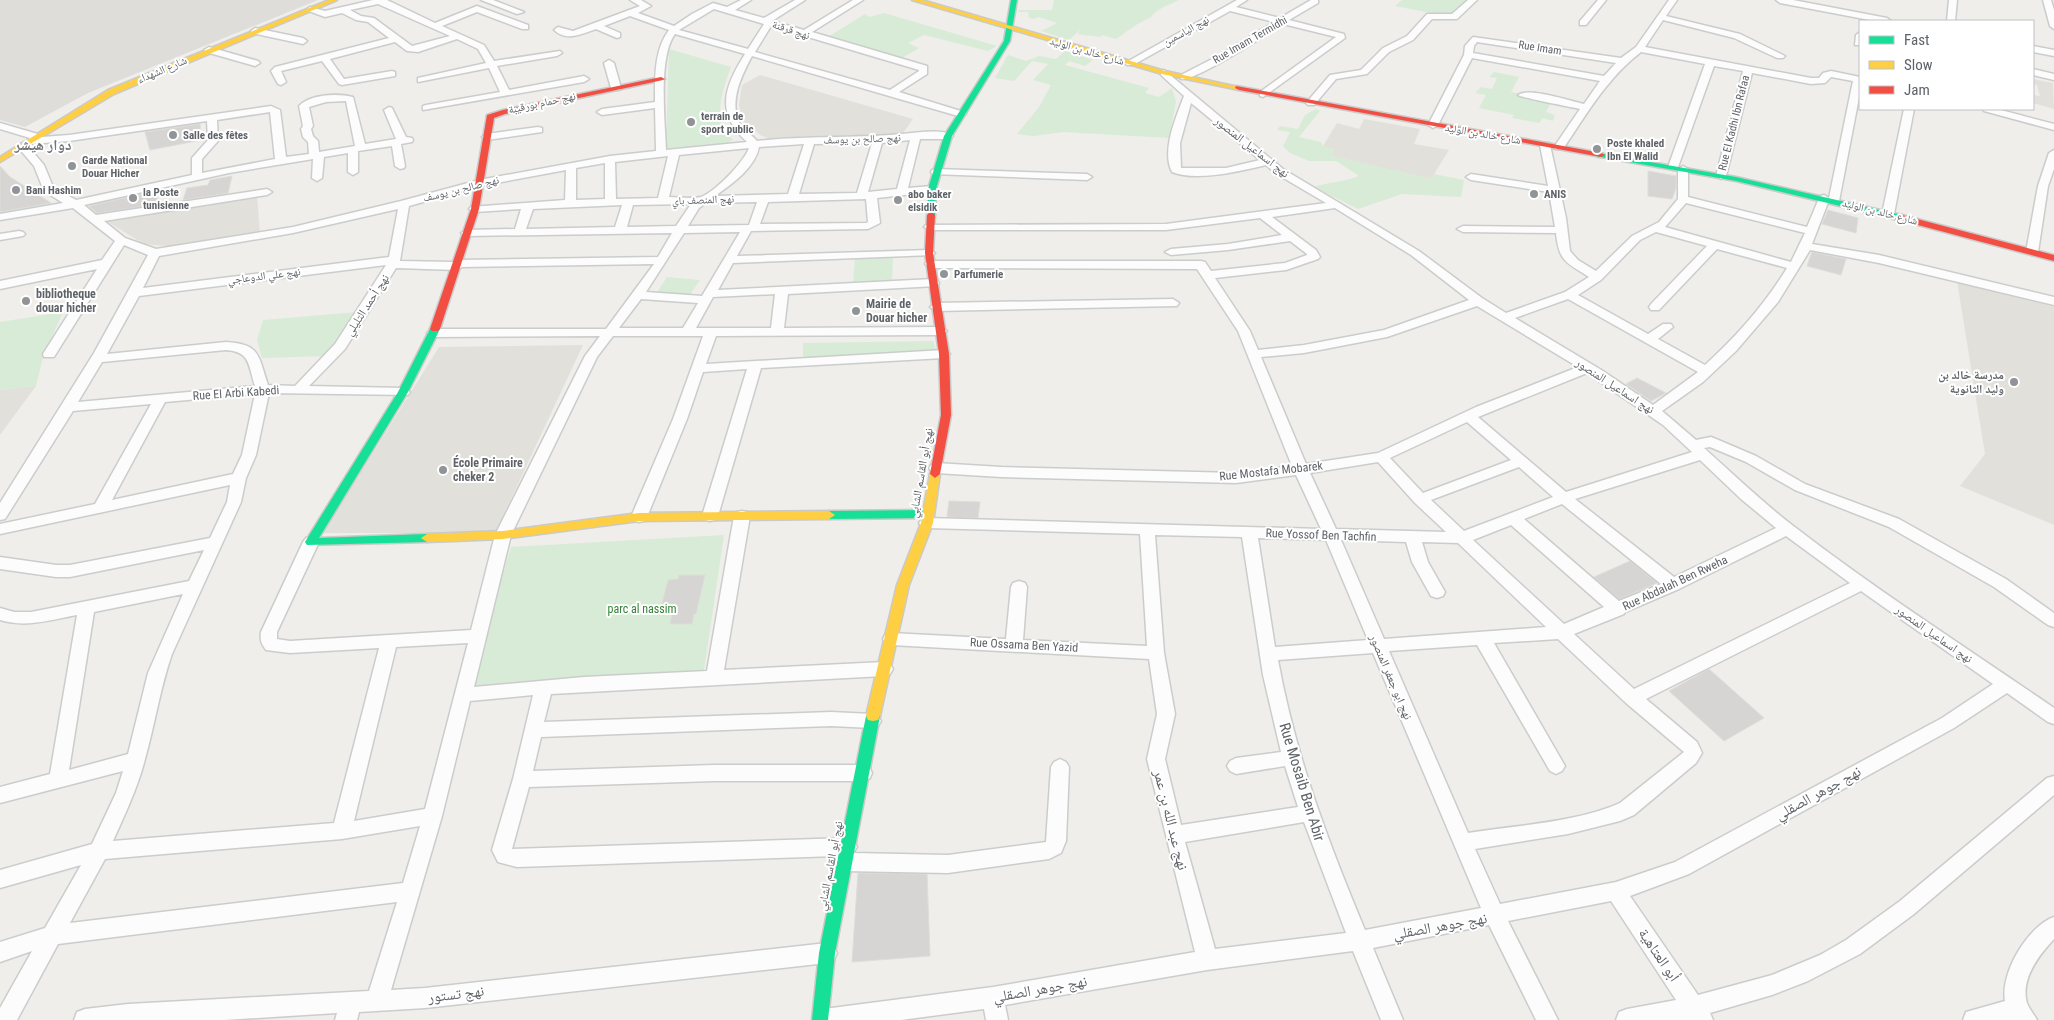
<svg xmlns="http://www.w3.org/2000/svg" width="2054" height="1020" font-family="'Roboto Condensed','Noto Naskh Arabic',sans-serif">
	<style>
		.industrial { fill: #dfddda }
		.education { fill: #e2e0da }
		.green { fill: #d8ebd6 }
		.building { fill: #d6d5d3; stroke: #deddd9 }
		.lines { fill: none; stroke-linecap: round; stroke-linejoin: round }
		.street-casing { stroke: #cbcccc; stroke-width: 3 }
		.fast-casing { stroke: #cacacb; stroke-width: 3 }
		.slow-casing { stroke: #cacacb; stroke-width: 3 }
		.jam-casing { stroke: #cacacb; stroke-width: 3 }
		.street { fill: #fdfcfc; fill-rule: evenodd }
		.fast { fill: #16e098; fill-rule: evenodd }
		.slow { fill: #ffcf43; fill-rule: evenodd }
		.jam { fill: #f24e42; fill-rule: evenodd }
		.poi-dot { fill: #919496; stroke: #fff; stroke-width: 2 }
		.labels { text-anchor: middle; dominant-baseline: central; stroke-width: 4; stroke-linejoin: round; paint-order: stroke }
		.far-street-label { font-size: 11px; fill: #5f6368; stroke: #fff }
		.far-poi-label { font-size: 11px; font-weight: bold; fill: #5f6368; stroke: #fff; text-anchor: start }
		.street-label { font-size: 12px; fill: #5f6368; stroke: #fff }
		.poi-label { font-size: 12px; font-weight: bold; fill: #5f6368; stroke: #fff; text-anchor: start }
		.park-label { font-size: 12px; fill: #348238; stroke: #fff }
		.far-district-label { font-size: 15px; font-weight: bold; fill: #70757a; stroke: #fff }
		.near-street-label { font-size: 15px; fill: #5f6368; stroke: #fff }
	</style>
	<rect width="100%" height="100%" fill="#efeeea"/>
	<path class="industrial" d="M0 0H318L88 93 25 127 0 120Z"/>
	<path class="education" d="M760 75 913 119 899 139 779 143 760 135 743 121 739 105 742 85Z
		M2033 79 2053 83 2054 109 2033 103V95L2040 96 2037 85 2033 84Z
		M1364 119 1420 129 1414 144 1449 150 1431 179 1331 156 1323 146 1337 123 1359 129Z
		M257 195 260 234 177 247 144 244 103 219Z
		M1957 281 2054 307V525L1960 486 1985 454Z
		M583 345 495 533H323L439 347Z
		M36 386 0 435V390Z"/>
	<path class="green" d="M1054 0H1179C1170 5 1157 8 1151 17L1136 25 1116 39 1102 35 1100 37C1092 35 1086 36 1078 34L1080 30 1069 40 1041 31 1057 23 1039 17 1033 19 1029 18 1028 12H1019L1018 10H1052Z
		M1402 0H1468L1452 17 1395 6Z
		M884 13 997 46 988 51 924 35 908 43 919 48 902 58 828 37 865 14 870 17Z
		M669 49 731 67C725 83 715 110 723 127 726 132 730 136 733 140L724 145 668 148 666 146Z
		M1065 51 1093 60 1085 66 1069 61 1065 65 1149 88 1145 93 1159 97 1172 88 1176 102 1169 138 1063 132 1033 136 1017 134 1039 107 1051 85 1033 80 1048 64 1032 61 1014 81 995 78 1008 55 1026 61 1039 56 1056 59Z
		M1494 72 1519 77 1511 92 1552 101 1546 112 1555 115 1553 121 1543 118 1539 123 1512 118 1514 115 1479 108 1486 95 1475 93 1481 87 1492 89 1497 78 1489 77Z
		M1316 109 1320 111 1299 137 1321 142 1323 146 1335 149 1332 156 1431 179 1434 174 1464 180 1461 197 1402 194 1358 209 1314 187C1329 182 1344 182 1359 176L1336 161H1309L1290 153 1283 146 1290 132 1277 130 1280 126 1298 129 1305 115Z
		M855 258H893L892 283H853Z
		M667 277 700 280 689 296 656 294Z
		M63 312 43 357 36 386 0 390V322Z
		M357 312 329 356 262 358 257 340 263 320Z
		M933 341 936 350 803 359V343Z
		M724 535 703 677 469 688 511 547Z"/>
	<path class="building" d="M200 124 201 140 150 150 145 132Z
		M0 166 10 177 51 203 0 212Z
		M1648 171 1676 176V188L1672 199 1648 196Z
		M232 176 228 193 183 200 187 188 208 185 210 180Z
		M155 191 159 204 97 213 89 206Z
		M1828 210 1858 218 1856 233 1822 224Z
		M1812 252 1846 259 1841 275 1807 266Z
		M1637 378 1666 393 1651 401 1626 384Z
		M949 501 980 502 978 518 947 517Z
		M1630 561 1657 583 1619 599 1594 577Z
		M679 575H705L696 614H694L692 624H670L672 614 659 615 668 580 678 579Z
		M1709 669 1764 718 1724 741 1669 691Z
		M858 873 927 874 930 956 852 962Z"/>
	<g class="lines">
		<g class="street-casing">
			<path id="street" d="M373 0H387L435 23 477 6 528 25V29H522L477 12 442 26 484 45 494 61 560 51 562 53 557 56 497 66 509 90 584 76 589 79 584 82 423 110V106L426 105 500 92 489 68 418 82V78L486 63 478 49 457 39 418 52 407 51 395 42 330 59 344 79 392 71 395 72V76L342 85 339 84 322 61 281 71 286 82 281 85 278 84 271 71 275 67 389 38 368 22 356 20 342 13 325 17 306 10 310 7 325 11ZM378 4 450 36 412 46 374 18 361 16 350 10Z
				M481 0H493L524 12 517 14Z
				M630 0H641L651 6 638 13 674 26 692 14 713 3 727 7 741 0H751L735 10 764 18 795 0H805L772 21 804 30 853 0H863L812 32 927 66V74L899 92 964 112 966 114 961 117 958 116 752 56C742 75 728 102 740 124 744 130 752 135 757 141 809 135 860 139 912 133 922 132 946 129 953 136L948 139H920L908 188 932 186 937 189 932 192 877 198 880 223 868 229 751 231 737 256 929 250 935 253 933 255 733 263 718 290 933 279 937 280 939 283 937 286 788 294 784 328 941 327 947 331 941 335 716 336 706 364 944 350 950 354 944 358 761 368 718 516 715 520 710 521 705 520 702 516 747 369 703 372 687 419 647 517 644 521 639 522 634 521 631 517 673 419 703 336H613L597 357 511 535 474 687 584 677 707 671 734 516 737 512 742 511 747 512 750 516 724 670 884 662 890 664 893 669 890 674 884 676 551 694 544 722 831 712 872 714 878 716 881 721 878 726 872 728 831 726 541 737 533 771 714 765H863L870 768 872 773 870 778 863 781H714L529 787 512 849 847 838 854 841 857 847 853 853 948 855 1046 842 1051 767 1054 762 1060 759 1066 762 1069 767 1066 841 1061 853 1049 859 948 873 844 871 837 868 834 862 837 856 517 867 498 862 492 850 513 779 533 695 470 701 442 816 391 990 425 988 827 943 834 946 837 953 834 960 827 963 425 1008 359 1012 357 1020H335L337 1013 224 1020H74L77 1012 85 1009 128 1004 369 991 397 902 58 944 17 1020H0V1008L32 951 0 962V942L45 928 81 865 0 888V870L92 844 116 793 123 771 0 803V787L50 774 77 615C50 620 26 628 0 620V608L14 612H31L189 581 204 550 70 577H56L0 569V557L56 565H70L210 538 227 502 230 485 0 534V524L95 504 151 404 73 411 5 519 0 520V503L94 353 148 255 124 245 54 357H44L43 354 97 269 0 289V281L102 260 115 241 73 208 0 220V214L63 203 44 191 34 166 17 146 18 144H26L44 165 53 187 76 200 192 175V158L208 140 207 121 69 141 31 144 26 141 30 138 0 129V123L41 135 42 137 69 135 271 106 280 110 286 157 309 154 308 142 303 137 301 129 303 126 299 106C310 94 338 93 353 97L365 144 396 139 384 110 389 107 392 108 406 137 412 138 413 140 412 142 401 144 405 166 404 168 400 169 395 166 392 146 358 151V172L353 175 348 172V153L324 157 322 178 317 181 312 178 313 159 229 173 84 205 96 215 267 189 272 192 267 195 104 221 125 238 156 249 293 227 401 201 479 180 610 156 656 151 655 108 602 115 597 112 602 109 655 102C655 78 654 50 669 30L630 16 604 26 620 33V37L617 38 596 29C581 34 567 42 554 30L558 27 573 31 640 6ZM714 9 764 24 748 49 679 30ZM771 26 919 70V71L890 90 755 52ZM675 34 745 54C724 87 715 113 747 142L666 150C665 122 658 56 675 34ZM346 101 355 146 319 152 318 141 313 136 311 129 313 126 309 107 326 102ZM270 112 275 159 202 173V159L218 141 217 120ZM910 140 897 189 868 192 882 143ZM872 143 857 193 799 194 814 144ZM804 144 788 194 715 196C732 184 755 168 759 147ZM749 148C744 162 715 192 701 197 692 199 678 197 669 197L679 155ZM668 156 658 198 616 199 615 162ZM605 163V199L576 200V168ZM566 170 565 200 471 207 469 209 475 212 521 209 515 229 467 230 461 233 467 236 672 233 658 257 458 260 453 262 400 261 409 206 480 186ZM866 199 868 222 866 223 760 224 768 202ZM757 202 749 225 688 226 699 208 706 203ZM691 204 676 226 627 227 633 205ZM622 205 615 227 526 229 533 209ZM398 209 389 257 143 288 159 256 293 233ZM740 232 702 296 646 292 684 233ZM654 264 606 329H433L427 333 433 337 600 336 585 356 495 535 471 630 290 641 277 639V632L319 542 316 538 311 537 306 538 303 542 261 632C260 640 261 643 266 650L290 653 379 648 334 823 113 841C125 814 138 787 145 759 155 724 160 688 172 654L241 502 246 478 256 455 269 393 408 395 410 392 403 388 309 386 345 349 396 268 457 270 462 267ZM386 265 335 344 295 386 268 385C258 356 261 344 226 342L107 354 139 296ZM775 294 771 328H696L713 297ZM641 299 698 303 683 328H619ZM226 350C251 352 248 365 255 386L78 402 102 362ZM255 394 242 455 233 474 112 500 165 402ZM183 594 148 673 128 754 69 770 94 612ZM468 643 425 809 354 821 396 647ZM420 826 403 883 70 923 105 859 342 839Z
				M1237 0H1247L1236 7 1280 18 1311 0H1318V3L1289 20 1344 34 1345 38 1263 97 1260 96V92L1336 37 1283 24C1267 34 1195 82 1181 79V75L1214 58 1274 22 1230 11 1133 65H1127L1125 63Z
				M1468 0H1477L1457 19H1432L1413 40 1389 52 1367 74 1336 79 1314 105H1308L1306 103 1330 75 1361 70 1383 48 1407 36 1427 14H1452Z
				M1598 0H1606L1586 25H1580V21Z
				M1669 0H1677L1666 16 1740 34 1785 56 1783 58H1777L1734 38 1663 20 1645 47 1811 78H1819L1823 73 1831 71 1860 77V92L1839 201 1834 204 1830 203 1829 200 1812 244 1879 255 2054 297V305L1879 263 1810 250 1778 302 1736 351 1703 382 1662 411 1696 440 1711 437 1716 439 1756 456 1805 484 1899 519 2006 579 2054 613V627L2048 625 1994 587 1889 527 1795 490 1746 462 1710 447 1704 448C1733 474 1761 501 1792 525 1876 590 1967 648 2054 708V724L2048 722 2007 693 1954 728 1689 874 1630 896 1698 995 1772 975 1820 955 1846 940 1900 901 2047 778 2054 776V795L1914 914 1860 954 1808 981 1772 995 1710 1013 1713 1020H1616L1619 1012 1627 1009 1676 1000 1611 901 1508 921 1558 1020H1536L1489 925 1373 948 1403 1020H1381L1353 951 1207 970 1005 1005 1008 1020H986L984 1009 901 1020H813L816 1012 824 1009 993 987 1195 952 1147 759 1157 714 1149 659 891 645 885 643 883 639 885 635 891 633 1006 639 1011 587 1013 583 1019 581 1025 583 1027 587 1023 640 1147 646 1140 534 927 528 922 527 919 523 922 519 927 518 1321 529 1296 475 1236 483 1001 477 936 473 931 471 929 468 931 465 936 463 1001 467 1236 473 1292 466 1238 331 1197 269 931 268 925 264 927 261H1201L1205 262 1211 271 1285 263 1307 255V254L1290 241 1228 250 1171 255 1165 252 1171 249 1228 244 1282 235 1260 218 1166 230H930L924 227 926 225 1166 224 1326 203 1275 173 1266 165C1241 171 1196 182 1172 172 1161 151 1176 117 1184 96L1161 75V71L1164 70 1283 169 1419 251 1482 298 1506 313 1565 292 1589 277C1566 262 1559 262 1556 233L1463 232 1457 229 1463 226 1555 227 1549 192 1471 180 1466 177 1471 174 1548 186 1540 145 1541 143H1549L1550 145 1566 218 1570 251 1578 260 1596 271 1632 236 1659 222 1678 199V169L1683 166 1688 169V197L1807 227 1820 196 1824 195 1829 198 1853 81 1831 77 1825 83 1811 84 1752 73 1726 176 1721 179 1716 176 1743 71 1714 66 1678 167 1673 170 1668 167 1705 64 1641 52C1607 78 1586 115 1563 149H1555L1554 147 1580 109C1571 107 1522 98 1518 95 1528 87 1570 101 1584 104L1600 81 1472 58 1438 125 1433 128 1428 125 1464 55 1465 46 1473 37 1621 58 1636 47ZM1477 42 1616 63 1604 76 1473 53 1474 46ZM1191 103 1196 107 1260 160 1226 168H1181L1180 143ZM1686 203 1805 233 1791 262 1665 227ZM1335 208 1411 255 1469 300 1384 330 1304 345 1258 350 1250 331 1215 278 1286 270 1318 259 1320 257 1316 250 1272 217ZM1656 232 1707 246 1651 304 1649 307 1651 310H1659L1717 249 1787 268C1765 304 1737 336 1705 365L1658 339 1673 327 1671 324H1663L1648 334 1578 295 1601 280 1640 240ZM1568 299 1698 372 1653 405 1603 371 1515 318ZM1477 306 1578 367 1476 407 1378 453 1306 464 1261 357 1304 353 1387 337ZM1587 373 1663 425 1692 452 1566 492 1478 417ZM1467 422 1511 460 1423 493 1390 458ZM1700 460 1741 499 1776 528 1674 577 1575 499ZM1378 462 1415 503 1446 532 1336 529 1310 473ZM1519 467 1553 497 1464 531 1431 500ZM1562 504 1661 584 1619 601 1524 519ZM1511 525 1604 607 1564 624 1473 540ZM1155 535 1242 537 1263 675 1281 752 1236 758 1230 761 1227 766 1230 771 1236 774 1285 766 1298 807 1181 825 1165 759 1175 714 1164 653ZM1786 536 1850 583 1634 689 1574 634 1624 614 1625 612 1679 589ZM1258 538 1326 540 1368 640 1275 647ZM1341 540 1406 542 1412 562 1431 596 1437 598 1443 596 1445 592 1428 562 1422 542 1458 543 1546 627 1384 639ZM1861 591 1993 684 1942 718 1675 862 1616 882 1500 904 1475 849 1568 834 1620 821 1634 815 1696 763 1702 753 1697 742 1646 699ZM1558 639 1626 703 1684 752 1620 803C1575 823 1516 825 1468 833L1389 651 1477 645 1550 771 1556 774 1562 771 1565 766 1494 643ZM1373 653 1481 908 1365 930C1328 842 1295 754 1278 660ZM1304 822 1346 933 1215 949 1185 842Z
				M1776 0H1793L1887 18 1891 21H1875L1780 3Z
				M1949 0H1957L1955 21H1947Z
				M2043 0H2051L2054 10V29L2050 26Z
				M255 28 303 38 307 41 303 44 252 33 251 31Z
				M1860 32V45H1855L1856 35Z
				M2033 46 2054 50V56L2033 52Z
				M209 47 258 61 260 63 255 66 206 52 204 50Z
				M609 60 614 63 621 88 619 90H613L611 88 604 63Z
				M2033 69 2054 74V80L2033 75Z
				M1904 109H1914L1894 214 1888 217 1882 214Z
				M1982 109H1997L2054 124V130L1984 111Z
				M538 127 542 128V132L487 140 482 137 487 134Z
				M2054 150V169L2048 186 2038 252 2032 255 2026 252 2038 186 2049 153Z
				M936 169 1087 174 1092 177 1087 180 932 174 931 172 932 170Z
				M19 231 23 232 25 234 23 236 0 240V234Z
				M1173 299 1179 303 1177 306 936 311 930 307 936 303Z
				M2054 917V939C2039 955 2020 979 2027 1003 2029 1009 2034 1014 2037 1020H1963L1966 1012 2005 1001C2000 973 2028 926 2054 917Z"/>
		</g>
		<g class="fast-casing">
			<path id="fast" d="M1011 0H1017L1010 41 952 136 936 189 935 215 931 218 928 217V189L944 136 1004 41Z
				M1598 153 1736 177 1902 215 1906 218 1902 221 1736 181 1601 157H1598Z
				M435 326 440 329 408 392 319 538 427 534 433 538 427 542 307 545 305 542 398 392 430 329Z
				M927 510 933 514 927 518 829 519 823 515 829 511Z
				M873 711 878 712 880 716 835 953 828 1020H812L819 953 866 716 868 712Z"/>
		</g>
		<g class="slow-casing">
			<path id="slow" d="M329 0H337L114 94 0 162V157L108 90Z
				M912 0H922L1165 71 1243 88 1239 90 1162 74Z
				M935 470 940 474 933 523 909 585 880 716 878 720 873 721 868 720 866 716 897 585 921 523 930 474Z
				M829 511 835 515 829 519 639 521 503 539 427 542 421 538 427 534 503 531 639 513Z"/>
		</g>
		<g class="jam-casing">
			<path id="jam" d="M661 77 665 79 663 80 505 114 494 118 479 209 440 329 438 331H432L430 329 471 209 487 115 503 110Z
				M1236 86 1601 153 1605 155 1601 157 1239 90 1235 88Z
				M931 212 935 215 933 253 949 354 951 415 940 474 935 478 930 474 941 415 939 354 925 253 927 215Z
				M1902 215 2054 255V261L1899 220V216Z"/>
		</g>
		<use href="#street" class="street"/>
		<use href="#fast" class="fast"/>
		<use href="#slow" class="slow"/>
		<use href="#jam" class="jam"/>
	</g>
	<g class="poi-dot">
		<circle cx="691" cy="122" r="5"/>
		<circle cx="173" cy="135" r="5"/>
		<circle cx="1597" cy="149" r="5"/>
		<circle cx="72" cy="166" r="5"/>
		<circle cx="16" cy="190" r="5"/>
		<circle cx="1534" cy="194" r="5"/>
		<circle cx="133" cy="198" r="5"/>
		<circle cx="898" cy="200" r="5"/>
		<circle cx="944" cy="274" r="5"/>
		<circle cx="26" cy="301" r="5"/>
		<circle cx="856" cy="311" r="5"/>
		<circle cx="2014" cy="382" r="5"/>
		<circle cx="443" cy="470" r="5"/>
	</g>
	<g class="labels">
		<g class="far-street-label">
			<text transform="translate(791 30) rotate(18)">نهج قرقنة</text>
			<text transform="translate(1186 31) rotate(-29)">نهج الياسمين</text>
			<text transform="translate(1250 40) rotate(-30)">Rue Imam Termidhi</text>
			<text transform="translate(1540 48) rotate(9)">Rue Imam</text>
			<text transform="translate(1087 51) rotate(16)">شارع خالد بن الوليد</text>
			<text transform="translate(162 70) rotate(-23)">شارع الشهداء</text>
			<text transform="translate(542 103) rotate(-12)">نهج حمام بورقيبة</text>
			<text transform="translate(1734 123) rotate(-76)">Rue El Kadhi Ibn Rafaa</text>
			<text transform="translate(1483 134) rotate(10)">شارع خالد بن الوليد</text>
			<text transform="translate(862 139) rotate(-2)">نهج صالح بن يوسف</text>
			<text transform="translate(461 189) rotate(-14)">نهج صالح بن يوسف</text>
			<text transform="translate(703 200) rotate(-2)">نهج المنصف باي</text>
			<text transform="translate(1880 212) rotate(14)">شارع خالد بن الوليد</text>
			<text transform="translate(264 276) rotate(-7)">نهج علي الدوعاجي</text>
		</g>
		<g class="far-poi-label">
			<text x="701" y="116">terrain de<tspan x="701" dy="13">sport public</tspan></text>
			<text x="183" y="135">Salle des fêtes</text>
			<text x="1607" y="143">Poste khaled<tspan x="1607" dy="13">Ibn El Walid</tspan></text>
			<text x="82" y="160">Garde National<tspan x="82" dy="13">Douar Hicher</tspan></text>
			<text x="26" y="190">Bani Hashim</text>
			<text x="143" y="192">la Poste<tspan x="143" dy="13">tunisienne</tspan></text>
			<text x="908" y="194">abo baker<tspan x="908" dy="13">elsidik</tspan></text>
			<text x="1544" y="194">ANIS</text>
			<text x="954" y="274">Parfumerie</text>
		</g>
		<g class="street-label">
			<text transform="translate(1252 147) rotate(38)">نهج اسماعيل المنصور</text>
			<text transform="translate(367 305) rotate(-57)">نهج أحمد التليلي</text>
			<text transform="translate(1615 386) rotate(33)">نهج اسماعيل المنصور</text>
			<text transform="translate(236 393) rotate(-4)">Rue El Arbi Kabedi</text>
			<text transform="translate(1271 471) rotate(-6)">Rue Mostafa Mobarek</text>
			<text transform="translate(921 473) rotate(-80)">نهج أبو القاسم الشابي</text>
			<text transform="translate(1321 535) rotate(2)">Rue Yossof Ben Tachfin</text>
			<text transform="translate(1675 583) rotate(-25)">Rue Abdalah Ben Rweha</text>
			<text transform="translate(1934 634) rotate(35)">نهج اسماعيل المنصور</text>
			<text transform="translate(1024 645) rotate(3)">Rue Ossama Ben Yazid</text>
			<text transform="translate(1391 677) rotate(67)">نهج ابو جعفر المنصور</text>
			<text transform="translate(830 866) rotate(-79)">نهج أبو القاسم الشابي</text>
		</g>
		<g class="poi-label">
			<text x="36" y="294">bibliotheque<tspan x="36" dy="14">douar hicher</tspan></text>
			<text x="866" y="304">Mairie de<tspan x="866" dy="14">Douar hicher</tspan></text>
			<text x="2004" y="375" text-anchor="end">مدرسة خالد بن<tspan x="2004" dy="14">وليد الثانوية</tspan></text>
			<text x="453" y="463">École Primaire<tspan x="453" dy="14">cheker 2</tspan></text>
		</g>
		<g class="park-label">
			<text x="642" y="609">parc al nassim</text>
		</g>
		<g class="far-district-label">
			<text x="43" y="145">دوار هيشر</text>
		</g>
		<g class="near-street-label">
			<text transform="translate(1302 782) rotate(73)">Rue Mosaib Ben Abir</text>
			<text transform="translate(1818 793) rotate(-29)">نهج جوهر الصقلي</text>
			<text transform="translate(1171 820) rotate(76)">نهج عبد الله بن عمر</text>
			<text transform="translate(1440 926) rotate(-10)">نهج جوهر الصقلي</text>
			<text transform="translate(1659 955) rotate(56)">أبو العتاهية</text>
			<text transform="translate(1040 989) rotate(-10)">نهج جوهر الصقلي</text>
			<text transform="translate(456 994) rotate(-7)">نهج تستور</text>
		</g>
	</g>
	<rect x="1859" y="20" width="175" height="90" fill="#ffffff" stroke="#bfc1c3"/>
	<rect x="1869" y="36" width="25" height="8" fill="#16e098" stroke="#bfc1c3"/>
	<text x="1904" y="45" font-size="15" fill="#5f6368">Fast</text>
	<rect x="1869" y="61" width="25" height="8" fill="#ffcf43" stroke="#bfc1c3"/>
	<text x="1904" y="70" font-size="15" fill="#5f6368">Slow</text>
	<rect x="1869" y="86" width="25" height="8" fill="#f24e42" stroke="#bfc1c3"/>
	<text x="1904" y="95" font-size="15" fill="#5f6368">Jam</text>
</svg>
